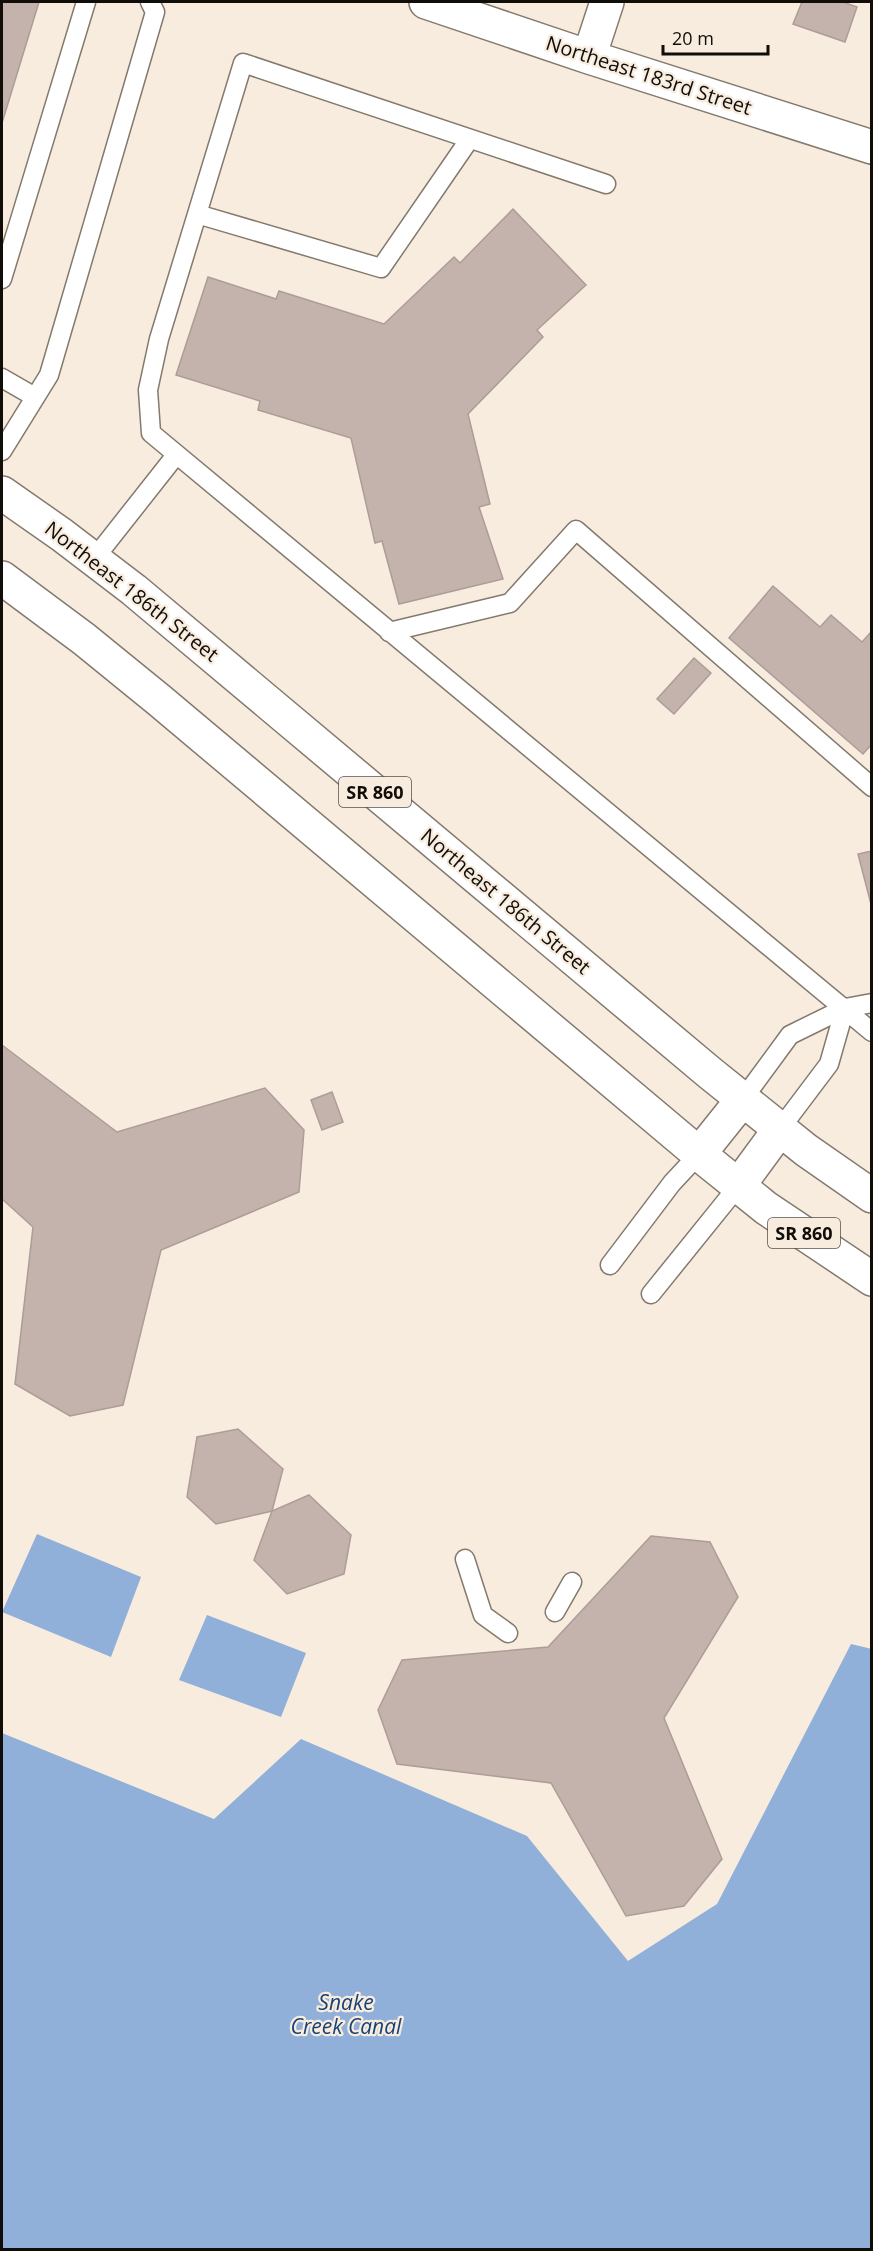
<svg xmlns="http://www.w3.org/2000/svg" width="873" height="2251" font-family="'Open Sans',sans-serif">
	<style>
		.water { fill: #90b0da }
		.building { fill: #c4b2ad; stroke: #ad9c97; stroke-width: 1.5 }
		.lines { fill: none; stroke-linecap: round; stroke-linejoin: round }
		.service-casing { stroke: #83796d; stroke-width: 21 }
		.minor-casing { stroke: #83796d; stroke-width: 36 }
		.primary-casing { stroke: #83796d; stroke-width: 36 }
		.service { stroke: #fff; stroke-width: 18 }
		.minor { stroke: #fff; stroke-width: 33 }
		.primary { stroke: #fff; stroke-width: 33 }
		.labels { text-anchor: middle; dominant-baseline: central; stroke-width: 4.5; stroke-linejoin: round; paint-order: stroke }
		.shield { fill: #f8ecde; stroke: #565049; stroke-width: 1.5 }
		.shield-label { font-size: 18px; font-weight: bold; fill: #110d09 }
		.street-label { font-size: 20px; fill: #110d09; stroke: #f8ecde }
		.water-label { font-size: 21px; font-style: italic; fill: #184276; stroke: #f8ecde }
	</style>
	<rect width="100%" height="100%" fill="#f8ecde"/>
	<path class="water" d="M37 1534 141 1577 111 1657 2 1612Z
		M207 1615 306 1653 281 1717 179 1680Z
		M851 1644 872 1649 871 2249H2V1733L214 1819 301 1739 527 1836 628 1961 717 1904Z"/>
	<path class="building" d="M2 2H39L2 123Z
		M802 2H843L857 7 845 42 793 24Z
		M513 209 586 285 537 330 543 337 468 414 490 504 479 507 503 579 399 604 382 541 375 543 351 438 258 410 260 401 176 375 208 277 276 299 279 291 384 324 454 257 460 263Z
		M773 586 820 627 831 615 862 642 870 633 872 635V744L863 754 729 638Z
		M694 658 711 673 674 714 657 699Z
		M872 851V908L858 854Z
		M2 1045 117 1132 265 1088 304 1130 299 1192 161 1250 123 1405 70 1416 15 1384 33 1227 2 1199Z
		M332 1092 343 1122 322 1130 311 1100Z
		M238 1429 283 1469 272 1511 216 1524 187 1497 197 1437Z
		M309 1495 351 1535 344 1574 287 1594 254 1560 272 1511Z
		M651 1536 710 1542 738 1597 664 1718 722 1859 684 1906 626 1916 551 1783 397 1764 378 1710 402 1660 548 1647Z"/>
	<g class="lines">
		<g class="service-casing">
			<path id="service" d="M606 184 243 63 159 339 148 390 151 433 872 1032
				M197 214 381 268 469 140
				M2 279 86 2
				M2 378 35 397
				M2 451 49 375 155 12 150 2
				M94 559 176 455
				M389 632 510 603 576 530 872 787
				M743 1099 790 1035 845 1008 872 1003
				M780 1129 829 1064 845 1008
				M610 1265 672 1183 699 1154
				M651 1294 739 1185
				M465 1559 483 1615 508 1633
				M555 1612 572 1582"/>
		</g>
		<g class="minor-casing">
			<path id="minor" d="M426 2 589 57 872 147
				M589 57 607 2"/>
		</g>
		<g class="primary-casing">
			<path id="primary" d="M2 493 62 535 134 590 710 1073 806 1150 872 1196
				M2 578 84 639 159 700 699 1154 766 1208 872 1279
				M699 1154 743 1099
				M739 1185 780 1129"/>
		</g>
		<use href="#service" class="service"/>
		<use href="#minor" class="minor"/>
		<use href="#primary" class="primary"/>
	</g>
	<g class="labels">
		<g class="shield">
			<rect x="339" y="777" width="72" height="30" rx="4.5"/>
			<rect x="768" y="1218" width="72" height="30" rx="4.5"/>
		</g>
		<g class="shield-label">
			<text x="375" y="792">SR 860</text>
			<text x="804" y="1233">SR 860</text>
		</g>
		<g class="street-label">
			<text transform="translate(649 75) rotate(18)">Northeast 183rd Street</text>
			<text transform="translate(132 591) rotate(38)">Northeast 186th Street</text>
			<text transform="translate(506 901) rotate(40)">Northeast 186th Street</text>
		</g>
		<g class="water-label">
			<text x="346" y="2002">Snake<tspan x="346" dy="24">Creek Canal</tspan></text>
		</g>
	</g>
	<rect width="873" height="2251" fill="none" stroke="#110d09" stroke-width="6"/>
	<path d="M663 45v9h105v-9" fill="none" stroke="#110d09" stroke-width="3"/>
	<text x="672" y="45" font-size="18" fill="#110d09" stroke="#f8ecde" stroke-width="4.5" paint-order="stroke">20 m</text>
</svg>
